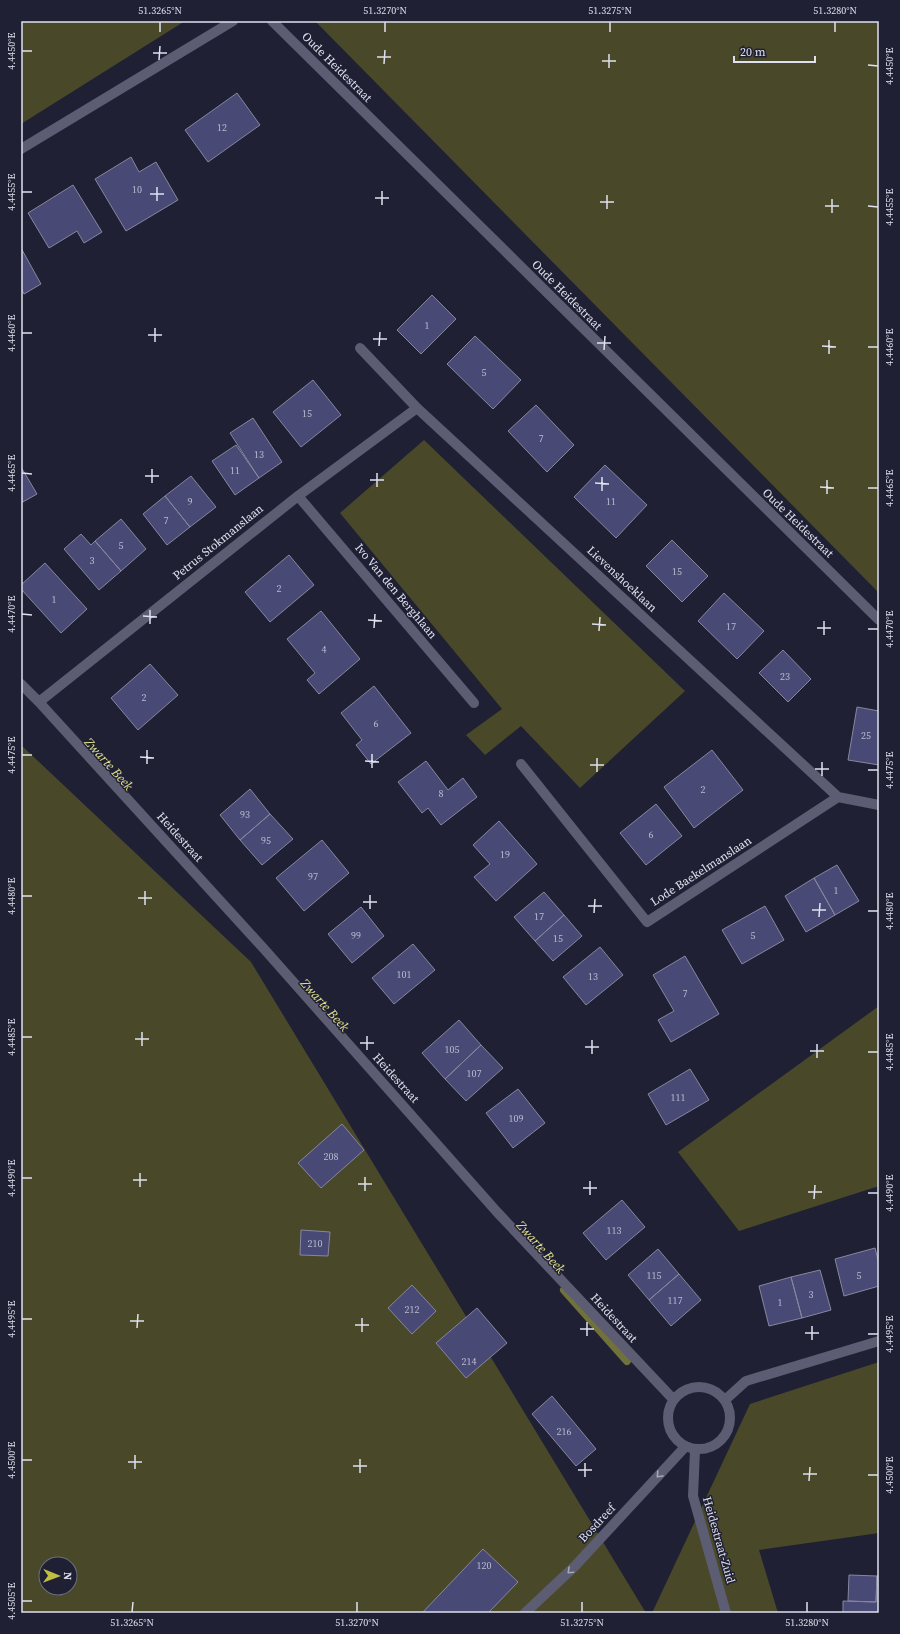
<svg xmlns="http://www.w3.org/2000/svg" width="900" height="1634" font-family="'Source Serif 4',serif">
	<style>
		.green { fill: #49492a; fill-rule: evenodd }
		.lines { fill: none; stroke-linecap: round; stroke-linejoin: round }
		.stream { stroke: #71713c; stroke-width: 8 }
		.building { fill: #494975; stroke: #86879f }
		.minor { stroke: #5c5d72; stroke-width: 10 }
		.oneway { stroke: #a5a6b6 }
		.ticks { fill: none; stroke: #e0e1ee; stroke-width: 1.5 }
		.labels { text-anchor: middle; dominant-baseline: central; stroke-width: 3; stroke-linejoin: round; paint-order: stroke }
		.number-label { font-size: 10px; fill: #babbd0 }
		.street-label { font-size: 12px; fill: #e0e1ee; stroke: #202034 }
		.water-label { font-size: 13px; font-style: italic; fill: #e1e18f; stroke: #202034 }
		.neatline { fill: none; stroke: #e0e1ee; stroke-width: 1.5 }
		.ticks-label { font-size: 10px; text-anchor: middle; fill: #e0e1ee }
	</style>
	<rect width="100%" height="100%" fill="#202034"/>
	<path class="green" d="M21 21H185L21 124Z
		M315 21H879V593Z
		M424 440 685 691 580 788 521 726 485 755 466 735 502 709 340 513Z
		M21 745 251 962 646 1613H21ZM46 1564H70V1588H46Z
		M879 1006V1186L739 1231 678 1152Z
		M879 1362V1533L759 1550 778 1613H652L750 1404Z"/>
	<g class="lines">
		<path class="stream" d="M564 1290 627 1361"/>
	</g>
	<path class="building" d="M237 93 260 125 208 162 185 130Z
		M131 157 139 172 156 162 178 200 126 231 95 179Z
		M73 185 102 232 84 243 77 231 49 248 28 213Z
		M21 248 41 284 24 294 21 288Z
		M432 295 456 319 421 354 397 330Z
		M475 336 521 380 493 409 447 364Z
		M313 380 341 415 301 447 273 412Z
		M536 405 574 445 547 472 508 431Z
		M253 418 282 462 259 478 230 433Z
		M236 445 259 478 235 495 212 461Z
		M605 465 647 505 616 538 574 497Z
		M21 467 37 494 21 503Z
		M191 476 216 507 190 527 165 496Z
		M165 496 190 527 167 545 143 514Z
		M121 519 146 549 121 571 95 541Z
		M81 534 91 545 95 541 121 571 99 590 64 549Z
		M672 540 708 576 682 602 646 566Z
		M289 555 314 585 270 622 245 592Z
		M45 563 87 609 61 633 21 589V585Z
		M724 593 764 631 737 659 698 621Z
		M321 611 360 659 319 694 307 680 315 673 287 639Z
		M783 650 811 679 788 702 759 673Z
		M150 664 178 695 138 730 111 698Z
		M374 686 411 733 371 764 356 745 362 740 341 713Z
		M857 707 879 711V765L848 760Z
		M712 750 743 790 694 828 664 787Z
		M426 761 448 790 463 778 477 797 441 825 428 808 422 813 398 782Z
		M250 789 270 814 240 840 220 815Z
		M656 804 682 836 646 865 620 833Z
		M270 814 293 839 262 865 240 840Z
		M499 821 537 864 496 901 474 877 490 864 473 845Z
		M322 840 349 873 304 911 276 878Z
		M837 865 859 901 835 915 814 878Z
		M814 878 835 915 806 932 785 896Z
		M544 892 564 915 535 941 514 917Z
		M765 906 784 940 742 964 722 930Z
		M361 907 384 936 352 963 328 934Z
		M564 915 582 936 553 961 535 941Z
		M413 944 435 970 394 1004 372 978Z
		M600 947 623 975 586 1005 563 977Z
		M685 956 719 1014 671 1042 658 1020 674 1011 653 975Z
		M459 1020 481 1045 445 1079 422 1053Z
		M481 1045 503 1068 466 1101 445 1079Z
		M690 1069 709 1100 666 1125 648 1094Z
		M518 1089 545 1123 513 1148 486 1113Z
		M342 1124 364 1150 321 1188 298 1163Z
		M622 1200 645 1227 606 1260 583 1233Z
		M301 1230 330 1232 328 1256 300 1255Z
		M875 1248 879 1264V1286L844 1296 835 1259Z
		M658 1249 679 1274 649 1300 628 1275Z
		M820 1270 831 1310 802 1318 791 1277Z
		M679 1274 701 1300 671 1326 649 1300Z
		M791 1277 802 1318 769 1326 759 1286Z
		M412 1285 436 1311 412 1334 388 1308Z
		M477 1308 507 1343 466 1378 436 1343Z
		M552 1396 596 1449 576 1466 532 1414Z
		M483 1549 518 1582 488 1613H422Z
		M849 1575 877 1576 876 1602 848 1601Z
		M877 1576H879V1613H843V1601L876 1602Z"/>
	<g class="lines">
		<path class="minor" d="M272 21 879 620
			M21 149 233 21
			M360 348 417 408 838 797 879 805
			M298 496 474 703
			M21 684 39 702 265 950 497 1212 673 1399
			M39 702 298 496 417 408
			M521 764 647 922 838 797
			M668 1418a31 31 0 1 1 62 0a31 31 0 1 1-62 0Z
			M725 1400 746 1381 879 1341
			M695 1450 693 1496 726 1613
			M525 1613 575 1566 685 1447"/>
	</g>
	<defs><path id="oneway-chevron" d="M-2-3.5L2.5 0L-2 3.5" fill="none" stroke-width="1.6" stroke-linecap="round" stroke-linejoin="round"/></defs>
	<g class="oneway">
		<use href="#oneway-chevron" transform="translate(659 1475) rotate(133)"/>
		<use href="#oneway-chevron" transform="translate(570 1571) rotate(137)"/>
	</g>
	<path class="ticks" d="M160 32V22M385 32V22M610 32V22M835 32V22M22 51H32M153 53H167M377 57H391M159 60 160 46M602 61H616M384 64 385 50M868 65 878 66M609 68V54M22 192H32M150 194H164M375 198H389M157 201V187M600 202H614M382 205V191M825 206H839M868 206 878 207M607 209V195M832 213V199M22 333H32M148 335H162M373 339H387M155 342V328M597 343H611M379 346 380 332M822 346 836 347M868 347H878M604 350 605 336M829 354V340M22 473 32 474M145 476H159M370 480H384M152 483V469M595 483 609 484M377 487V473M820 487 834 488M868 488H878M602 491V477M827 494V480M22 614 32 615M143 616 157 617M368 620 382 621M150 624V610M592 624 606 625M374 628 375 614M817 628H831M868 629H878M599 631 600 617M824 635V621M22 755H32M140 757 154 758M365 761 379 762M147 764V750M590 765H604M372 768V754M815 769H829M868 770H878M597 772V758M822 776V762M22 896H32M138 898H152M363 902H377M145 905V891M588 906H602M370 909V895M812 910H826M868 911H878M594 913 595 899M819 917 820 903M22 1037H32M135 1039H149M360 1043H374M142 1046V1032M585 1047H599M367 1050V1036M810 1051H824M868 1052H878M592 1054V1040M817 1058V1044M22 1178H32M133 1180H147M358 1184H372M140 1187V1173M583 1188H597M365 1191V1177M808 1192H822M868 1193H878M590 1195V1181M814 1199 815 1185M22 1319H32M130 1321H144M355 1325H369M137 1328 138 1314M580 1329H594M362 1332V1318M805 1333H819M868 1334H878M587 1336V1322M812 1340V1326M22 1460H32M128 1462H142M353 1466H367M135 1469V1455M578 1470H592M360 1473V1459M803 1474H817M868 1475H878M585 1477V1463M809 1481 810 1467M22 1601H32M132 1612 133 1602M357 1612V1602M582 1612V1602M807 1612V1602"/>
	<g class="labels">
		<g class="number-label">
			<text x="222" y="127">12</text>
			<text x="137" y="189">10</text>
			<text x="427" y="325">1</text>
			<text x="484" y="372">5</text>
			<text x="307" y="413">15</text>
			<text x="541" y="438">7</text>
			<text x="259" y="454">13</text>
			<text x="235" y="470">11</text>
			<text x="190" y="501">9</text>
			<text x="611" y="501">11</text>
			<text x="166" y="520">7</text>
			<text x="121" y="545">5</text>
			<text x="92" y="560">3</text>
			<text x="677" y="571">15</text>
			<text x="279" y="588">2</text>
			<text x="54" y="599">1</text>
			<text x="731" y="626">17</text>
			<text x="324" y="649">4</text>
			<text x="785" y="676">23</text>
			<text x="144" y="697">2</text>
			<text x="376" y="723">6</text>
			<text x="866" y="735">25</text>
			<text x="703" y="789">2</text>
			<text x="441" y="793">8</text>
			<text x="245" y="814">93</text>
			<text x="651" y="834">6</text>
			<text x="266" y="840">95</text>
			<text x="505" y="854">19</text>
			<text x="313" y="876">97</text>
			<text x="836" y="890">1</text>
			<text x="539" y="916">17</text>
			<text x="356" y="935">99</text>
			<text x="753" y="935">5</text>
			<text x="558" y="938">15</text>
			<text x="404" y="974">101</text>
			<text x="593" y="976">13</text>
			<text x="685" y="993">7</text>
			<text x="452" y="1049">105</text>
			<text x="474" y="1073">107</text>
			<text x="678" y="1097">111</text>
			<text x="516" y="1118">109</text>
			<text x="331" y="1156">208</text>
			<text x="614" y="1230">113</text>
			<text x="315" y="1243">210</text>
			<text x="654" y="1275">115</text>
			<text x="859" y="1275">5</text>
			<text x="811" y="1294">3</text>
			<text x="675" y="1300">117</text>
			<text x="780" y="1302">1</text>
			<text x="412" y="1309">212</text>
			<text x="469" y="1361">214</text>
			<text x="564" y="1431">216</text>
			<text x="484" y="1565">120</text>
		</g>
		<g class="street-label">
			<text transform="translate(337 67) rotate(45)">Oude Heidestraat</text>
			<text transform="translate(567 295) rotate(45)">Oude Heidestraat</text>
			<text transform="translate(798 523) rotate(44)">Oude Heidestraat</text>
			<text transform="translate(218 542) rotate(-39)">Petrus Stokmanslaan</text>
			<text transform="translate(622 579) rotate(43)">Lievenshoeklaan</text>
			<text transform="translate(396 591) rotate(50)">Ivo Van den Berghlaan</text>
			<text transform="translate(180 837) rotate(48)">Heidestraat</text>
			<text transform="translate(701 871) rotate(-33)">Lode Baekelmanslaan</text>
			<text transform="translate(396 1078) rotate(48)">Heidestraat</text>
			<text transform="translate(614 1318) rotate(47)">Heidestraat</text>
			<text transform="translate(597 1523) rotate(-47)">Bosdreef</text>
			<text transform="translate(719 1540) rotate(74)">Heidestraat-Zuid</text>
		</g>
		<g class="water-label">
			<text transform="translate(109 764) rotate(48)">Zwarte Beek</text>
			<text transform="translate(325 1005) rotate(48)">Zwarte Beek</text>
			<text transform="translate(541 1247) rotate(48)">Zwarte Beek</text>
		</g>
	</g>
	<rect width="900" height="1634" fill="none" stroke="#202034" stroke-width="44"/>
	<g transform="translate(58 1576) rotate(91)"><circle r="19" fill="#202034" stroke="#6d6d7e"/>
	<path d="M0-3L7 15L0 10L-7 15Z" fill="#c0be41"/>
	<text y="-6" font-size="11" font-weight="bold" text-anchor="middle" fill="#e0e1ee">N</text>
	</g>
	<path d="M734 56v6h81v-6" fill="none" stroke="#e0e1ee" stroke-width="2"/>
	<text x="740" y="56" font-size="12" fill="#e0e1ee" stroke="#202034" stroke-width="3" paint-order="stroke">20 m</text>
	<rect x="22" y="22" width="856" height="1590" class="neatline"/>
	<g class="ticks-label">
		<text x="160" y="14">51.3265°N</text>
		<text x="385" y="14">51.3270°N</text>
		<text x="610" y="14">51.3275°N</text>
		<text x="835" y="14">51.3280°N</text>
		<text transform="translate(11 51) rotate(-90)" y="4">4.4450°E</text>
		<text transform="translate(889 66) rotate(-90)" y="4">4.4450°E</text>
		<text transform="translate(11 192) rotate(-90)" y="4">4.4455°E</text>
		<text transform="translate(889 207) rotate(-90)" y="4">4.4455°E</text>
		<text transform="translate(11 333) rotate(-90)" y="4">4.4460°E</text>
		<text transform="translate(889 347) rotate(-90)" y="4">4.4460°E</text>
		<text transform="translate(11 473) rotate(-90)" y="4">4.4465°E</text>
		<text transform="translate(889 488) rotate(-90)" y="4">4.4465°E</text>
		<text transform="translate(11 614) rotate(-90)" y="4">4.4470°E</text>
		<text transform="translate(889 629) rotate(-90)" y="4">4.4470°E</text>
		<text transform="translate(11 755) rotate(-90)" y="4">4.4475°E</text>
		<text transform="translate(889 770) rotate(-90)" y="4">4.4475°E</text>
		<text transform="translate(11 896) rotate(-90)" y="4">4.4480°E</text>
		<text transform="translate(889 911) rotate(-90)" y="4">4.4480°E</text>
		<text transform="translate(11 1037) rotate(-90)" y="4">4.4485°E</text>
		<text transform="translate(889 1052) rotate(-90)" y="4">4.4485°E</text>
		<text transform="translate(11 1178) rotate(-90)" y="4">4.4490°E</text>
		<text transform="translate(889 1193) rotate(-90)" y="4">4.4490°E</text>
		<text transform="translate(11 1319) rotate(-90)" y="4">4.4495°E</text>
		<text transform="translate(889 1334) rotate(-90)" y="4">4.4495°E</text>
		<text transform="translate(11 1460) rotate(-90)" y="4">4.4500°E</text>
		<text transform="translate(889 1475) rotate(-90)" y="4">4.4500°E</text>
		<text transform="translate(11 1601) rotate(-90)" y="4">4.4505°E</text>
		<text x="132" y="1626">51.3265°N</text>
		<text x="357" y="1626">51.3270°N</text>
		<text x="582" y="1626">51.3275°N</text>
		<text x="807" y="1626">51.3280°N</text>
	</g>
</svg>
